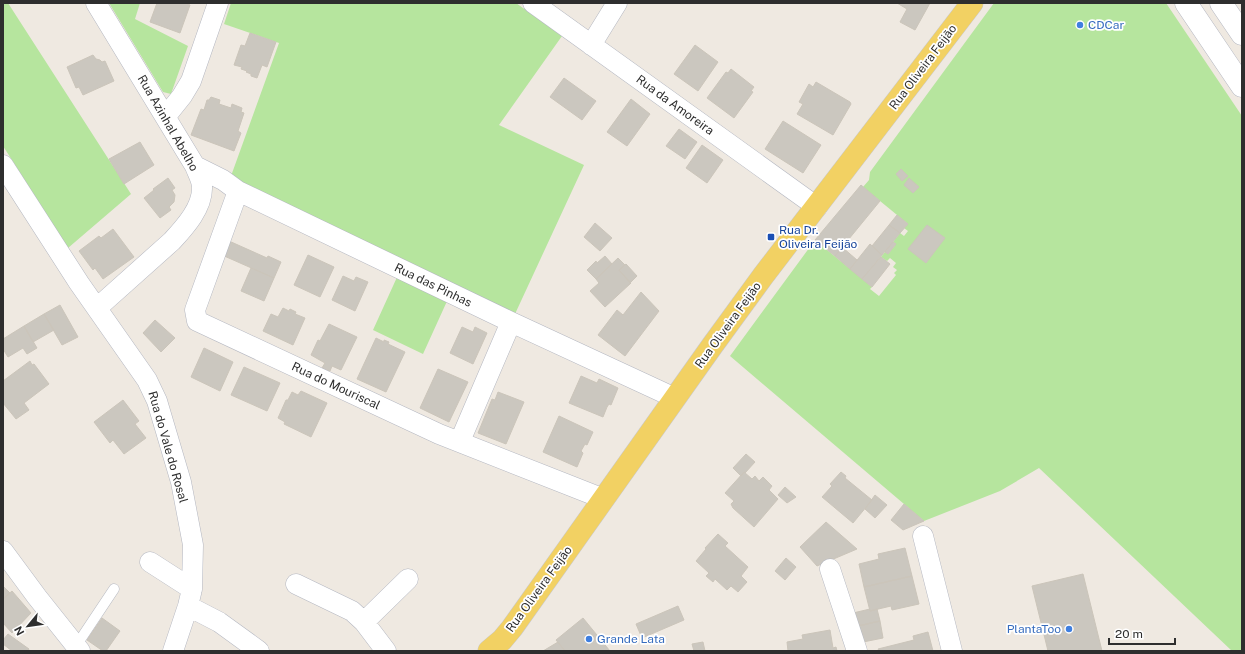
<svg xmlns="http://www.w3.org/2000/svg" width="1245" height="654" font-family="'Public Sans',sans-serif">
	<style>
		.green { fill: #b6e59e }
		.building { fill: #cbc7bf; stroke: #cbc5ba }
		.lines { fill: none; stroke-linecap: round; stroke-linejoin: round }
		.service-casing { stroke: #b4b7c1; stroke-width: 11 }
		.minor-casing { stroke: #b4b7c1; stroke-width: 21 }
		.tertiary-casing { stroke: #b4b7c1; stroke-width: 23 }
		.primary-casing { stroke: #c9c9c9; stroke-width: 23 }
		.service { stroke: #fff; stroke-width: 10 }
		.minor { stroke: #fff; stroke-width: 20 }
		.tertiary { stroke: #fff; stroke-width: 22 }
		.primary { stroke: #f2d163; stroke-width: 22 }
		.shop-dot { fill: #3f7fe0; stroke: #fff; stroke-width: 1.5 }
		.transit-dot { fill: #1a4fb4; stroke: #fff; stroke-width: 1.5 }
		.labels { text-anchor: middle; dominant-baseline: central; stroke-width: 3.5; stroke-linejoin: round; paint-order: stroke }
		.shop-label { font-size: 12px; fill: #366cbe; stroke: #fff; text-anchor: start }
		.street-label { font-size: 12px; fill: #2e2e2e; stroke: #fff }
		.transit-label { font-size: 12px; fill: #164399; stroke: #fff; text-anchor: start }
	</style>
	<rect width="100%" height="100%" fill="#efe9e1"/>
	<path class="green" d="M3 3H8L131 194 68 248 3 146Z
		M109 3H140L135 19 188 46 171 94 163 92Z
		M231 3H516L562 36 499 125 584 165 515 314 256 194 231 176 279 43 224 24Z
		M994 3H1166L1242 116V651H1232L1039 468 1000 491 924 521 730 356 815 240 872 287 870 289 879 296 896 275 894 273 897 270 893 267 896 263 890 258 887 261 881 257 885 252 888 254 896 244 893 242 900 233 904 236 908 231 904 228 908 224 863 187 869 180 870 172Z
		M398 275 448 299 423 354 373 330Z"/>
	<path class="building" d="M157 3H186L190 5 180 33 150 22Z
		M897 3H930L915 30 900 22 907 9Z
		M250 33 276 42 267 67 262 65 257 78 251 76V74L246 72 247 71 241 69 242 67 234 65 241 45 245 46Z
		M695 45 718 62 698 91 674 74Z
		M93 55 96 59 100 60 102 62 105 61 114 81 83 95 79 87 76 88 67 67Z
		M731 69 754 87 751 91 753 92 734 118 707 98 726 72 728 73Z
		M564 78 596 101 582 120 550 97Z
		M816 82 850 102 851 104 833 135 797 114 803 104 799 102 809 84 813 87Z
		M211 97 220 100 219 104 231 108 232 104 242 108 241 112 244 113 238 131 241 133 234 151 191 135 201 109 204 110 207 100H209Z
		M631 99 650 114 627 146 607 132Z
		M783 121 821 145 803 173 765 149Z
		M679 129 697 142 685 159 666 146Z
		M140 142 154 165 124 184 109 159Z
		M702 145 723 160 707 183 686 168Z
		M901 169 908 176 902 181 896 174Z
		M168 178 175 188 172 190 175 195 174 202 169 207 171 210 160 218 144 198 154 190 153 189Z
		M909 178 919 187 913 193 904 185Z
		M861 185 880 201 835 256 815 240Z
		M897 215 908 224 900 233 889 225Z
		M595 223 612 238 600 251 584 237Z
		M889 225 900 233 882 255 872 246Z
		M927 225 945 238 926 263 908 249Z
		M113 229 134 257 103 279 95 268 93 270 79 251 99 236 101 238Z
		M229 241 267 258 268 256 281 262 274 278 222 255Z
		M893 242 896 244 888 254 885 252Z
		M870 244 882 255 862 279 850 269Z
		M842 247 857 260 850 269 835 256Z
		M308 255 334 267 320 297 294 285Z
		M605 256 612 264 596 279 587 270 596 261 597 263Z
		M881 257 890 264 872 287 862 279Z
		M618 258 625 265 619 270 631 283 605 307 590 291 599 283 596 279Z
		M626 264 637 276 630 283 619 270Z
		M251 268 274 278 264 301 241 291Z
		M343 276 354 281 356 277 368 282 355 311 332 300Z
		M641 292 659 311 625 356 598 335 617 310 623 315Z
		M60 305 78 337 62 345 44 314Z
		M283 308 289 311 290 309 296 312 295 314 305 318 293 345 263 331 271 314 278 317Z
		M44 314 54 330 33 342 24 326Z
		M155 320 175 338 161 352 143 333Z
		M329 324 357 337 341 370 332 366 330 371 322 368 325 363 311 355 318 340 320 341Z
		M24 326 37 348 27 354 23 348 8 357 3 349V339Z
		M462 327 473 332 475 327 487 333 473 364 450 353Z
		M376 338 384 342V340L389 342 388 344 405 352 386 392 357 379Z
		M204 348 233 362 220 391 191 377Z
		M30 361 32 365 34 364 49 384 24 403 29 410 16 419 3 403V381Z
		M244 367 280 383 267 411 231 395Z
		M438 369 468 382 449 422 420 408Z
		M581 376 597 383 599 379 618 388 611 405 609 404 607 407 603 417 569 403Z
		M301 391 327 403 311 437 284 424 285 422 278 418 286 400H288L292 392 298 395Z
		M498 392 524 402 506 444 478 433 492 399 495 400Z
		M123 400 139 421 135 424 146 438 124 454 113 440 110 443 94 422Z
		M559 416 593 432 587 445 585 444 581 451 583 453 577 467 543 452Z
		M746 454 755 462 745 473 744 472 741 476 733 468Z
		M744 472 752 479 755 476 759 481 763 477 772 486 769 490 778 499 754 527 733 508 731 504 734 501 725 493Z
		M841 472 846 476 845 478 872 500 853 523 822 497 832 486 830 484Z
		M785 487 796 497 787 503 778 495Z
		M875 495 887 505 875 518 865 509Z
		M904 504 924 521 903 530 891 520Z
		M826 522 857 549 817 566 800 547Z
		M718 534 728 543 725 546 748 567 741 576 747 582 738 592 731 586 727 590 715 579 713 582 706 576 709 573 696 561 706 549 705 548Z
		M905 548 912 576 864 587 859 564 879 559 878 554Z
		M786 558 796 567 785 580 775 571Z
		M1083 574 1102 651H1048L1032 586Z
		M912 576 919 604 892 610 891 606 870 611 864 587Z
		M3 586 10 593 3 599Z
		M12 591 31 613 12 633 3 623V599Z
		M678 606 684 620 642 638 636 624Z
		M870 609V611L877 609 880 621 858 626 853 613Z
		M102 618 120 631 106 651H103L87 640Z
		M583 618 610 651H565L556 640Z
		M880 621 883 638 863 642 858 626Z
		M830 630 833 648 836 647 837 651H788L787 642 803 639 802 635Z
		M928 632 933 651H879L878 649 914 640 913 636Z
		M8 634 29 649 28 651H12L3 644V640Z
		M558 642 565 651H543Z
		M703 642 705 651H694L692 644Z"/>
	<g class="lines">
		<g class="service-casing">
			<path id="service" d="M76 646 114 589"/>
		</g>
		<g class="minor-casing">
			<path id="minor" d="M96 3 195 166C197 172 202 180 202 187 203 207 185 227 172 241L97 308
				M533 3 817 207
				M591 45 617 3
				M166 116 182 96 191 81 218 3
				M3 165 79 283 147 380 157 401 181 482 193 545 192 589 188 606 173 651
				M195 166 223 180 238 191 511 322 675 398
				M238 191 195 310 197 321 439 434 604 499
				M460 441 511 322
				M923 536 952 651
				M3 551 37 597 80 651
				M150 562 192 589
				M830 569 857 651
				M296 584 352 611 364 622 386 651
				M188 606 219 622 259 651
				M364 622 408 579"/>
		</g>
		<g class="tertiary-casing">
			<path id="tertiary" d="M1186 3 1242 86
				M1221 3 1242 34"/>
		</g>
		<g class="primary-casing">
			<path id="primary" d="M489 651 502 640 512 628 712 346 763 276 972 3"/>
		</g>
		<use href="#service" class="service"/>
		<use href="#minor" class="minor"/>
		<use href="#tertiary" class="tertiary"/>
		<use href="#primary" class="primary"/>
	</g>
	<g class="shop-dot">
		<circle cx="1080" cy="25" r="4"/>
		<circle cx="1069" cy="629" r="4"/>
		<circle cx="589" cy="639" r="4"/>
	</g>
	<rect class="transit-dot" x="767" y="233" width="8" height="8" rx="2"/>
	<g class="labels">
		<g class="shop-label">
			<text x="1088" y="25">CDCar</text>
			<text x="1061" y="629" text-anchor="end">PlantaToo</text>
			<text x="597" y="639">Grande Lata</text>
		</g>
		<g class="street-label">
			<text transform="translate(923 67) rotate(-53)">Rua Oliveira Feijão</text>
			<text transform="translate(675 105) rotate(36)">Rua da Amoreira</text>
			<text transform="translate(168 123) rotate(60)">Rua Azinhal Abelho</text>
			<text transform="translate(433 285) rotate(26)">Rua das Pinhas</text>
			<text transform="translate(728 325) rotate(-54)">Rua Oliveira Feijão</text>
			<text transform="translate(336 386) rotate(25)">Rua do Mouriscal</text>
			<text transform="translate(168 447) rotate(74)">Rua do Vale do Rosal</text>
			<text transform="translate(539 589) rotate(-54)">Rua Oliveira Feijão</text>
		</g>
		<g class="transit-label">
			<text x="779" y="230">Rua Dr.<tspan x="779" dy="14">Oliveira Feijão</tspan></text>
		</g>
	</g>
	<rect width="1245" height="654" fill="none" stroke="#2e2e2e" stroke-width="8"/>
	<g transform="translate(28 626) rotate(241)" stroke="#ffffff" stroke-width="3" paint-order="stroke">
	<path d="M0-3L7 15L0 10L-7 15Z" fill="#2e2e2e"/>
	<text y="-6" font-size="11" font-weight="bold" text-anchor="middle" fill="#2e2e2e">N</text>
	</g>
	<path d="M1109 638v6h66v-6" fill="none" stroke="#2e2e2e" stroke-width="2"/>
	<text x="1115" y="638" font-size="12" fill="#2e2e2e" stroke="#ffffff" stroke-width="3" paint-order="stroke">20 m</text>
</svg>
